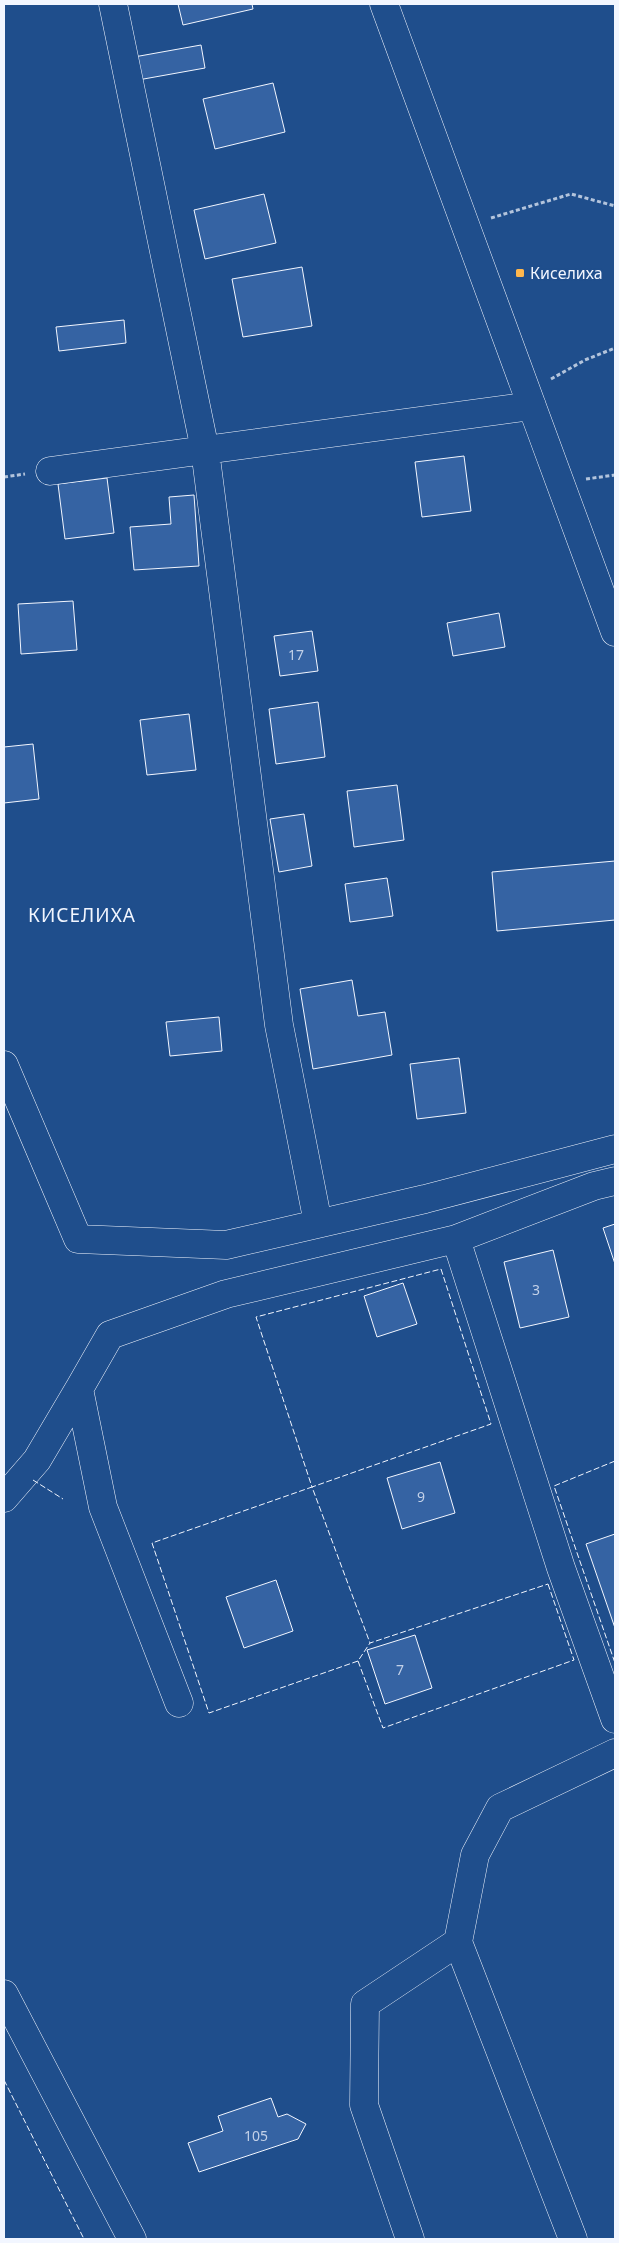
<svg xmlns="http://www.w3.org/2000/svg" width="619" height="2243" font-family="'Noto Sans',sans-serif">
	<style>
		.building { fill: #3563a3; stroke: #f2f6ff }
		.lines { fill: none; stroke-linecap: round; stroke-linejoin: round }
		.minor-casing { stroke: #f2f6ff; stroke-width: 29 }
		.path { stroke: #b3c4dc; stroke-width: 3; stroke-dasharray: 4 2.5; stroke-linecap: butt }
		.minor { stroke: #1f4e8c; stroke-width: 28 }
		.fence { stroke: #f2f6ff; stroke-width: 1; stroke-dasharray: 6 2.5; stroke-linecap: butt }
		.poi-dot { fill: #ffb74d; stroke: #1f4e8c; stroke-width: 2 }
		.labels { text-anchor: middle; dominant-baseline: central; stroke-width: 4; stroke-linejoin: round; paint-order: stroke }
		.number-label { font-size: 14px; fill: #c3d1e8 }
		.poi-label { font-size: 16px; fill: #f2f6ff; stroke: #1f4e8c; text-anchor: start }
		.quarter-label { font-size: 19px; letter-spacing: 1px; fill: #f2f6ff; stroke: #1f4e8c }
	</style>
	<rect width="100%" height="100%" fill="#1f4e8c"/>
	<path class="building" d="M178 4H252L253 9 183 25Z
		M201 45 205 68 138 80 134 57Z
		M273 83 285 132 215 149 203 99Z
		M264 194 276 243 205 259 194 210Z
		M302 267 312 326 243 337 232 279Z
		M124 320 126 343 59 351 56 327Z
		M464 456 471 511 422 517 415 462Z
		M107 478 114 533 65 539 58 484Z
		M194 495 199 566 134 570 130 527 171 524 169 497Z
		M73 601 77 650 21 654 18 604Z
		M499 613 505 647 453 656 447 623Z
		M312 631 318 671 280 676 274 636Z
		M318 702 325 757 276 764 269 709Z
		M189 714 196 770 147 775 140 720Z
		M33 744 39 799 4 803V747Z
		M397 785 404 840 354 847 347 791Z
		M304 814 312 866 279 872 270 819Z
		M615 861V920L497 931 492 872Z
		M387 878 393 916 350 922 345 884Z
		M352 980 358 1016 385 1012 392 1055 313 1069 300 989Z
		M219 1017 222 1051 170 1056 166 1022Z
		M459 1058 466 1113 417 1119 410 1064Z
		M615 1224V1264L603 1228Z
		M553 1250 569 1317 520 1328 504 1262Z
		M403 1283 417 1324 377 1337 364 1296Z
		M440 1462 455 1513 402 1529 387 1478Z
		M615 1534V1628L586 1544Z
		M276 1580 293 1631 244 1648 226 1597Z
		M415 1635 432 1688 385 1704 367 1650Z
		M271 2098 278 2117 287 2114 306 2124 298 2139 199 2172 188 2143 223 2131 218 2116Z"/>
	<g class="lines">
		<g class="minor-casing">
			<path id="minor" d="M113 4 205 450 279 1025 318 1223
				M384 4 615 632
				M50 471 532 406
				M4 1065 78 1239 226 1245 425 1199 615 1149
				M456 1239 561 1568 615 1719
				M4 1498 37 1460 79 1389
				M179 1703 103 1507 79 1389 110 1335 226 1294 456 1239 594 1186 615 1181
				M4 1994 132 2239
				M410 2239 364 2105 365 2004 458 1942
				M573 2239 458 1942 475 1855 500 1808 615 1753"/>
		</g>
		<path class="path" d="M491 218 571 194 615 206
			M551 379 585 360 615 348
			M4 477 25 474
			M586 479 615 475"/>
		<use href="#minor" class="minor"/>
		<path class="fence" d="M441 1269 491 1424 312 1487 256 1317Z
			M615 1461 554 1486 615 1663
			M33 1480 63 1499
			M548 1584 574 1660 383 1728 358 1661 370 1643Z
			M358 1661 209 1713 152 1543 312 1487 370 1643
			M4 2080 84 2239"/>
	</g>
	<rect class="poi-dot" x="515" y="268" width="10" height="10" rx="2.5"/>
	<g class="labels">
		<g class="number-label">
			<text x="296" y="654">17</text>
			<text x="536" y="1289">3</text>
			<text x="421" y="1496">9</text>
			<text x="400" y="1669">7</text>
			<text x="256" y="2135">105</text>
		</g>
		<g class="poi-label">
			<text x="530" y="273">Киселиха</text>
		</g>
		<g class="quarter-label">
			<text x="82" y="915">КИСЕЛИХА</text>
		</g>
	</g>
	<rect width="619" height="2243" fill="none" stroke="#f2f6ff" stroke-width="10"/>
</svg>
